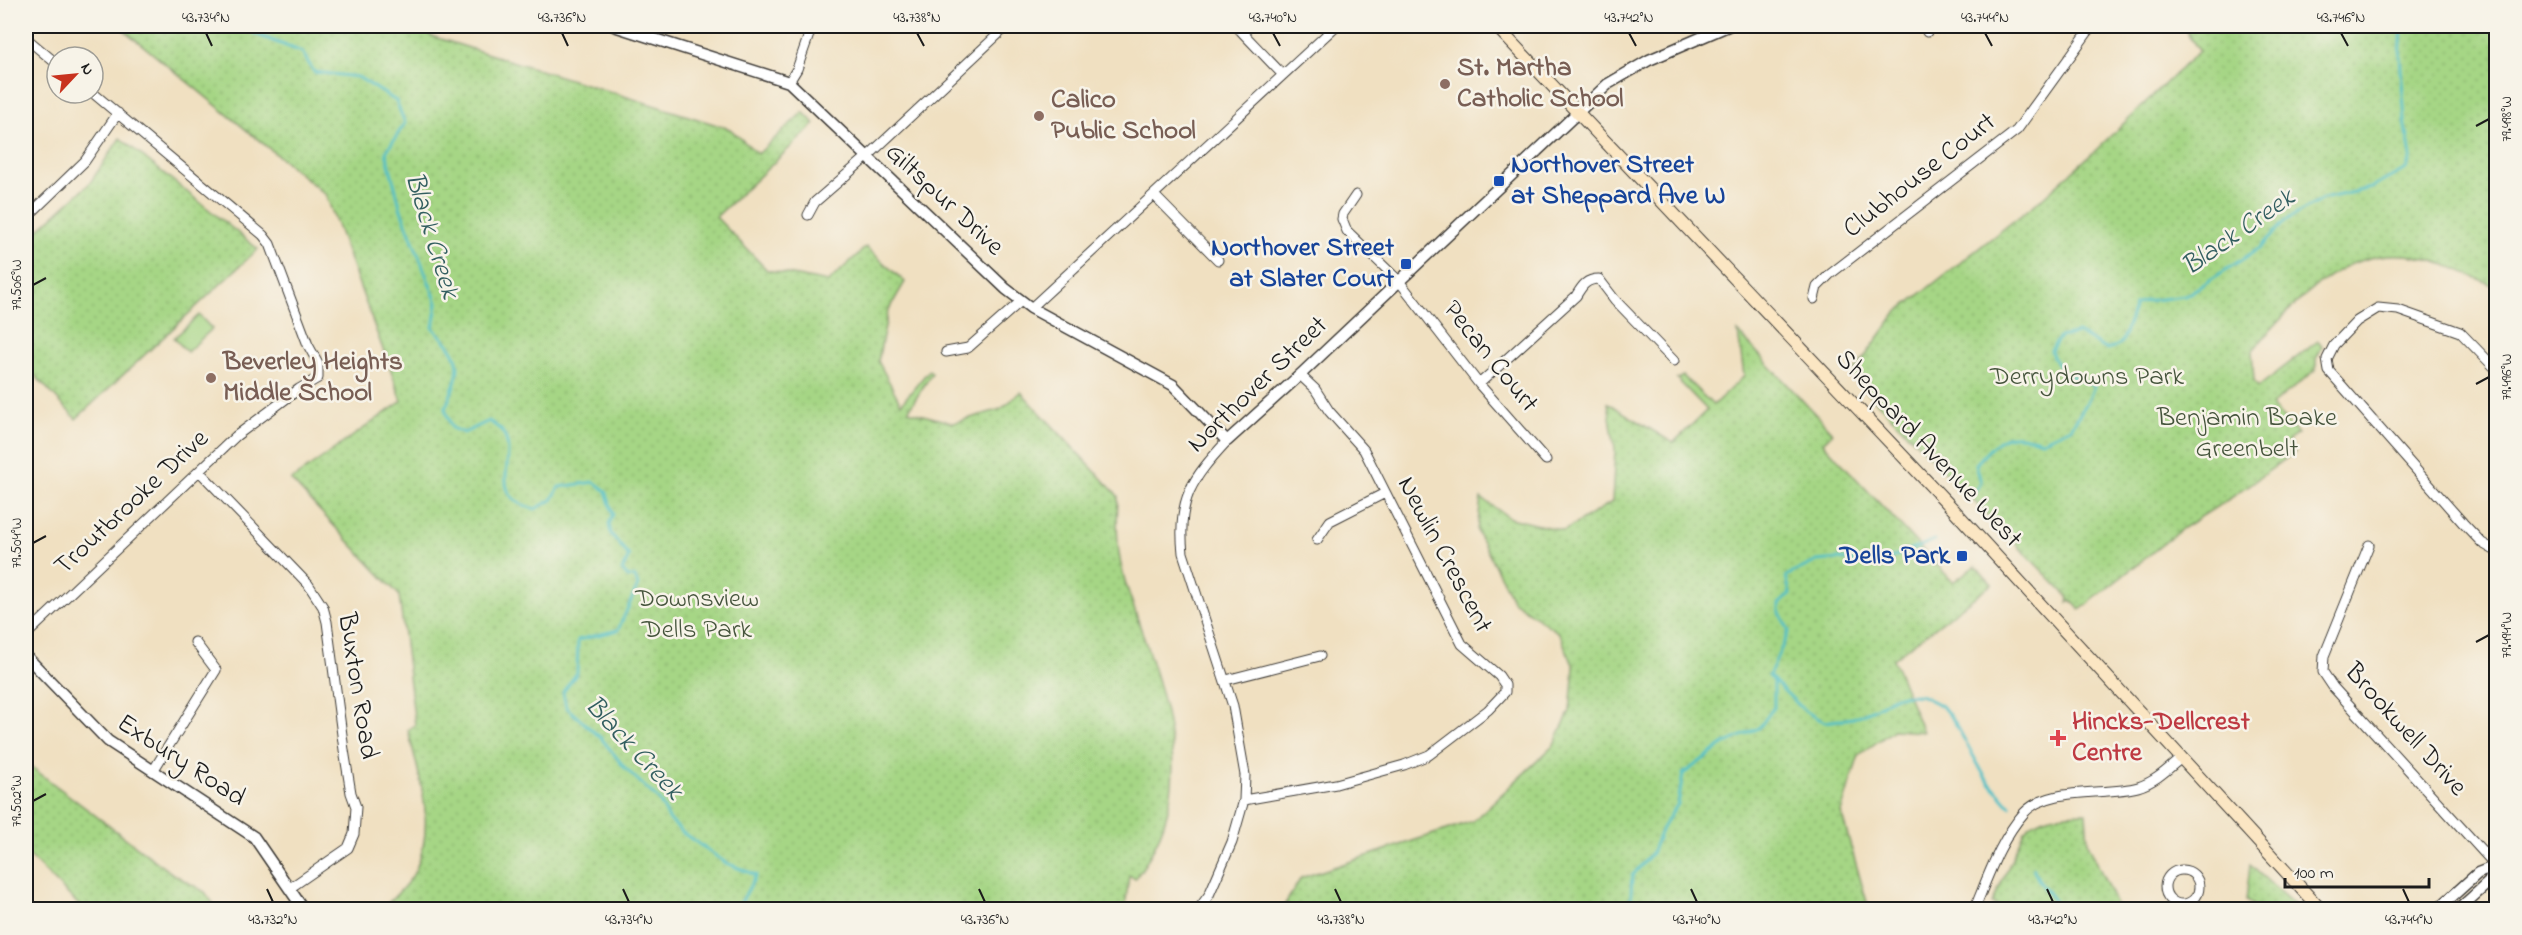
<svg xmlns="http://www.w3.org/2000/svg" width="2522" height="935" font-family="'Indie Flower',sans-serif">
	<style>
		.park { fill: url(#park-dots); stroke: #617950; stroke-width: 1.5 }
		.pitch { fill: #a6d685; stroke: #617950; stroke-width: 1.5 }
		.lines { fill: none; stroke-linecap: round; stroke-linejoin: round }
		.stream { stroke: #52c0c6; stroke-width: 3 }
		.minor-casing { stroke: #3c3935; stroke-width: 11 }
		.tertiary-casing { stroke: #3c3935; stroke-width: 13 }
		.secondary-casing { stroke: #3c3935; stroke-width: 14 }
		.minor { stroke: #fff; stroke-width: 9 }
		.tertiary { stroke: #fff; stroke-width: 10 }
		.secondary { stroke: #fbe6c3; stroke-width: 12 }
		.ticks { fill: none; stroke: #1c1c1c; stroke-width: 2 }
		.education-dot { fill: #8d6e63; stroke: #f7f3e8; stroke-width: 2 }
		.transit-dot { fill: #1a4fb4; stroke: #f7f3e8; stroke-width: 2 }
		.health-dot { fill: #e0444e; stroke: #f7f3e8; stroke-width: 2 }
		.labels { text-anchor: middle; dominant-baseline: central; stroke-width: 5; stroke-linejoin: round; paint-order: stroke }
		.education-label { font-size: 27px; font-weight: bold; fill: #785e54; stroke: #f7f3e8; text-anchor: start }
		.transit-label { font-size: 27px; font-weight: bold; fill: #164399; stroke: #f7f3e8; text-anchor: end }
		.street-label { font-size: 27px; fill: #1c1c1c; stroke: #f7f3e8 }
		.park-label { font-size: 27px; fill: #45543c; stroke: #f7f3e8 }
		.health-label { font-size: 27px; font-weight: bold; fill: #be3a42; stroke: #f7f3e8; text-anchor: start }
		.water-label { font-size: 28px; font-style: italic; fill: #325e60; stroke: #f7f3e8 }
		.neatline { fill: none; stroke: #1c1c1c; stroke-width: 2 }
		.ticks-label { font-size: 15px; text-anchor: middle; fill: #1c1c1c }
	</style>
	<defs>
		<pattern id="park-dots" width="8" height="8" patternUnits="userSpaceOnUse" patternTransform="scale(1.5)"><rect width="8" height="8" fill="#a6d685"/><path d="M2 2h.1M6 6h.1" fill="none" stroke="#8eb772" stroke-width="1.8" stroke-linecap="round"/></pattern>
	</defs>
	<rect width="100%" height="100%" fill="#f7f3e8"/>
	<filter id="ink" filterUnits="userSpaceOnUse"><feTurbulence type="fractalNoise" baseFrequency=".0167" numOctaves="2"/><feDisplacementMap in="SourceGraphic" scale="12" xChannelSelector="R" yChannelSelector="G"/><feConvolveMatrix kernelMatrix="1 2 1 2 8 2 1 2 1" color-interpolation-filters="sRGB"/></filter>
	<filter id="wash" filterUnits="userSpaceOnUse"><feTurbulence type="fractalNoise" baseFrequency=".008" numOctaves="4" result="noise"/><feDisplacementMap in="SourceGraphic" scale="24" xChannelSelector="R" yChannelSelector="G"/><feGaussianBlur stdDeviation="1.35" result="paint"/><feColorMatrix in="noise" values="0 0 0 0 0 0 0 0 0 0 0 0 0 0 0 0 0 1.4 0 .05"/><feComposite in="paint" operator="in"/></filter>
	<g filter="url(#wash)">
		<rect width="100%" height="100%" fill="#f0e0c1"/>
		<path class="park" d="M119 26H422L431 36 730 129 758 154 803 112 815 124 716 217 767 270 828 282 866 247 905 282 888 311 878 361 901 404 929 370 932 373 908 411 953 423 1001 409 1021 392 1118 496C1117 521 1116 544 1122 569 1125 585 1132 601 1137 617 1168 711 1200 791 1135 879L1129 875 1125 909H388L385 906C395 896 409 884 415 871 437 825 419 776 408 730L415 725 399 595 291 480 402 401 326 195Z
			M2183 26H2496V287C2472 276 2446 263 2419 257 2344 242 2297 301 2252 351L2254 381 2258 387 2318 341 2322 347 2316 359V370L2271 405 2298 434 2288 441 2295 452 2234 496 2183 528 2080 610 2071 600 2068 602 2069 598 1851 376 1896 313 2039 201 2097 149 2199 51Z
			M120 138 258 249 76 419 26 366V241L90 183Z
			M1738 332 1833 433 1823 443 1953 582 1975 566 1992 584 1893 659 1923 732 1894 730 1859 755 1841 812 1869 909H1282L1301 878 1473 821 1553 746 1570 711 1574 667 1559 633 1513 601 1477 531 1481 498 1510 518 1564 531 1612 502 1615 450 1608 403 1673 443 1707 410 1677 379 1683 376 1713 405 1744 376Z
			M26 763 173 874 205 892 217 909H83L26 853Z
			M2086 813 2088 843 2118 909 2009 910 1992 904 2024 831C2041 813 2063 814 2086 813Z
			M2250 865 2299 909H2259L2246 901Z"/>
		<path class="pitch" d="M199 315 212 329 187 352 174 338Z"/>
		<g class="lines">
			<path class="stream" d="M247 26 255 34 302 52 314 72 358 77 396 101 405 123 386 152 401 210 437 303 433 328C467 361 461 369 445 409L452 428 464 433 489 421C493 424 498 427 501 430 523 458 481 495 535 509L552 500 559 487 594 482 606 491 613 514 609 524 611 534 629 556 622 570 628 577H635L638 585 618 630 578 640 577 673 563 692 566 707 601 738 625 768 659 800 669 819 683 833 726 863 756 875 737 910
				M2495 26 2496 28
				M1974 494 1981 483 1976 464C2001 436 2005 430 2042 441L2071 428 2089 399 2094 386C2072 376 2057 375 2051 350L2060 337 2078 333 2106 349 2117 346 2122 342 2135 305 2146 301 2185 296 2260 248 2286 220 2323 199 2371 188 2406 169 2411 157 2405 121 2400 57 2402 26
				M1935 540 1873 565 1839 559 1817 561 1786 576 1790 594 1779 604V611L1789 631 1769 676 1806 712 1825 722 1853 718 1874 709 1895 696 1920 695 1942 706 1954 721 1985 777 2010 806
				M2033 868 2038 879 2061 910
				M1630 910 1632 876 1652 853 1662 828 1678 804 1683 774 1724 744 1759 728 1774 707V680"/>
		</g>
	</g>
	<g filter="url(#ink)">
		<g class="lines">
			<g class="minor-casing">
				<path id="minor" d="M1236 26 1283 75
					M1924 26 1927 32
					M26 38 57 64
					M789 82 797 69 812 26
					M1154 195 1218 260
					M1356 195 1343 214 1342 219 1347 231 1399 281 1479 384 1546 460
					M808 215 815 202 867 157 1007 26
					M26 218 85 161 118 113
					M1814 299 1817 287 1829 275 2017 130 2092 26
					M1031 308 1336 26
					M946 352 968 348 1021 301
					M2496 369 2460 332 2398 310 2378 308 2357 321 2334 345 2327 359 2329 371 2463 523 2482 543 2496 551
					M1479 384 1576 296C1582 286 1586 279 1599 279L1615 300 1674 361
					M199 471 308 584 323 607 327 622 344 750 351 793 356 807 354 834 348 848 290 888
					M1317 540 1330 521 1385 493
					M2369 545 2324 656 2323 672 2333 687 2496 866
					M26 635 236 436 299 389 318 378V363L308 345 270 244 263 235 93 93
					M1226 680 1320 656
					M153 771 216 670 195 642
					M1244 800 1336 784 1404 765 1429 755 1488 710 1505 692V685L1499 676 1462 644 1364 450 1329 411 1315 389 1300 375
					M2165 887a17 17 0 1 1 34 0a17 17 0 1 1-34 0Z
					M1198 910 1209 895 1232 842 1244 800 1245 775 1233 706 1183 553C1177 499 1192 479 1227 441
					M1974 910C1988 877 2000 840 2024 813 2048 786 2106 796 2138 787 2155 782 2167 770 2180 759"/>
			</g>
			<g class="tertiary-casing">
				<path id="tertiary" d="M614 26 789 82 1006 289 1031 308 1173 385 1227 441 1300 375 1608 84 1649 60 1728 26
					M26 656 108 741 254 837 304 910
					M2437 910 2478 873 2496 866
					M2458 910 2489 882 2496 866"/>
			</g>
			<g class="secondary-casing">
				<path id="secondary" d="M1496 26 1952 508 2321 910"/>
			</g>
			<use href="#minor" class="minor"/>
			<use href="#tertiary" class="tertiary"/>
			<use href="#secondary" class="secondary"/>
		</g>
	</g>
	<path class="ticks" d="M206 33 212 46M562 33 568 46M917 33 924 46M1273 33 1280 46M1629 33 1636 46M1985 33 1992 46M2341 33 2348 46M2476 126 2489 119M33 285 46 278M2476 384 2489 377M33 543 46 536M2476 642 2489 635M33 801 46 794M267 889 273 902M623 889 629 902M979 889 985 902M1335 889 1341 902M1691 889 1697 902M2047 889 2053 902M2403 889 2409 902"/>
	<g class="education-dot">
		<circle cx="1445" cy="84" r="6"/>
		<circle cx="1039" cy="116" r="6"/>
		<circle cx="211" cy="378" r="6"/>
	</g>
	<g class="transit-dot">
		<rect x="1493" y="175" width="12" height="12" rx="3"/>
		<rect x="1400" y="258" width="12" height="12" rx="3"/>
		<rect x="1956" y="550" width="12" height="12" rx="3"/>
	</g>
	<path class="health-dot" d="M2055 729h6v6h6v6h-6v6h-6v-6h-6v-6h6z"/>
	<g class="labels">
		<g class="education-label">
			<text x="1457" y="68">St. Martha<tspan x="1457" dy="31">Catholic School</tspan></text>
			<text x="1051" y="100">Calico<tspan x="1051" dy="31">Public School</tspan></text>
			<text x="223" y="362">Beverley Heights<tspan x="223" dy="31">Middle School</tspan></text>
		</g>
		<g class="transit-label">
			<text x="1511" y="165" text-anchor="start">Northover Street<tspan x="1511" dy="31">at Sheppard Ave W</tspan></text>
			<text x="1394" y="248">Northover Street<tspan x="1394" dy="31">at Slater Court</tspan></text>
			<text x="1950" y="556">Dells Park</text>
		</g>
		<g class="street-label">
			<text transform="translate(1920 176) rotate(-38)">Clubhouse Court</text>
			<text transform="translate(944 200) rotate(43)">Giltspur Drive</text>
			<text transform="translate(1490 357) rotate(51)">Pecan Court</text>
			<text transform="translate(1258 385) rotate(-44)">Northover Street</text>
			<text transform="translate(1928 449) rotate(47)">Sheppard Avenue West</text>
			<text transform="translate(132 503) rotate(-43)">Troutbrooke Drive</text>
			<text transform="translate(1444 555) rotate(62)">Newlin Crescent</text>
			<text transform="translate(357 686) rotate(81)">Buxton Road</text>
			<text transform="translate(2405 730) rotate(48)">Brookwell Drive</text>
			<text transform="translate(181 761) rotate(33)">Exbury Road</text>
		</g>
		<g class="park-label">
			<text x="2087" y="377">Derrydowns Park</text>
			<text x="2247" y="418">Benjamin Boake<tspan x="2247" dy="31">Greenbelt</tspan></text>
			<text x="697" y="599">Downsview<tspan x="697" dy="31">Dells Park</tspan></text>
		</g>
		<g class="health-label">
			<text x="2072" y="722">Hincks-Dellcrest<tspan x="2072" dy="31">Centre</tspan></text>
		</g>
		<g class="water-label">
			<text transform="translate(2239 233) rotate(-35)">Black Creek</text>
			<text transform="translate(431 236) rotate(73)">Black Creek</text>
			<text transform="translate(633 749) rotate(47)">Black Creek</text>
		</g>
	</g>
	<rect width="2522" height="935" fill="none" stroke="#f7f3e8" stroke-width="66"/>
	<g transform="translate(75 75) rotate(64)"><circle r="28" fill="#f7f3e8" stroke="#9f9d96" stroke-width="1.5"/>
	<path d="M0-4.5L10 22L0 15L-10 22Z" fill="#c8321e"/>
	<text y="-9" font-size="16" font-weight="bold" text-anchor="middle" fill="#1c1c1c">N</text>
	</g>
	<path d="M2285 878v9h144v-9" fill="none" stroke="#1c1c1c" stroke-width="3"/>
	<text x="2294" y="878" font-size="18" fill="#1c1c1c" stroke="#f7f3e8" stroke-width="4.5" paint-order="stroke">100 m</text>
	<rect x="33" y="33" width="2456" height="869" class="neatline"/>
	<g class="ticks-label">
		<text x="206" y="22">43.734°N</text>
		<text x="562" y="22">43.736°N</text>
		<text x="917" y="22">43.738°N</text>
		<text x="1273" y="22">43.740°N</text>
		<text x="1629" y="22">43.742°N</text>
		<text x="1985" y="22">43.744°N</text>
		<text x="2341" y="22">43.746°N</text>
		<text transform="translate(2506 119) rotate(-90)" y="5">79.498°W</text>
		<text transform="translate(16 285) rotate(-90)" y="5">79.506°W</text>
		<text transform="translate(2506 377) rotate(-90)" y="5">79.496°W</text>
		<text transform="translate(16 543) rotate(-90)" y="5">79.504°W</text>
		<text transform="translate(2506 635) rotate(-90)" y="5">79.494°W</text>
		<text transform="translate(16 801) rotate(-90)" y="5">79.502°W</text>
		<text x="273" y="924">43.732°N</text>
		<text x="629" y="924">43.734°N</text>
		<text x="985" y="924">43.736°N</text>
		<text x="1341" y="924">43.738°N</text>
		<text x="1697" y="924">43.740°N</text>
		<text x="2053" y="924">43.742°N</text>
		<text x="2409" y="924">43.744°N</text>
	</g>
</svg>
